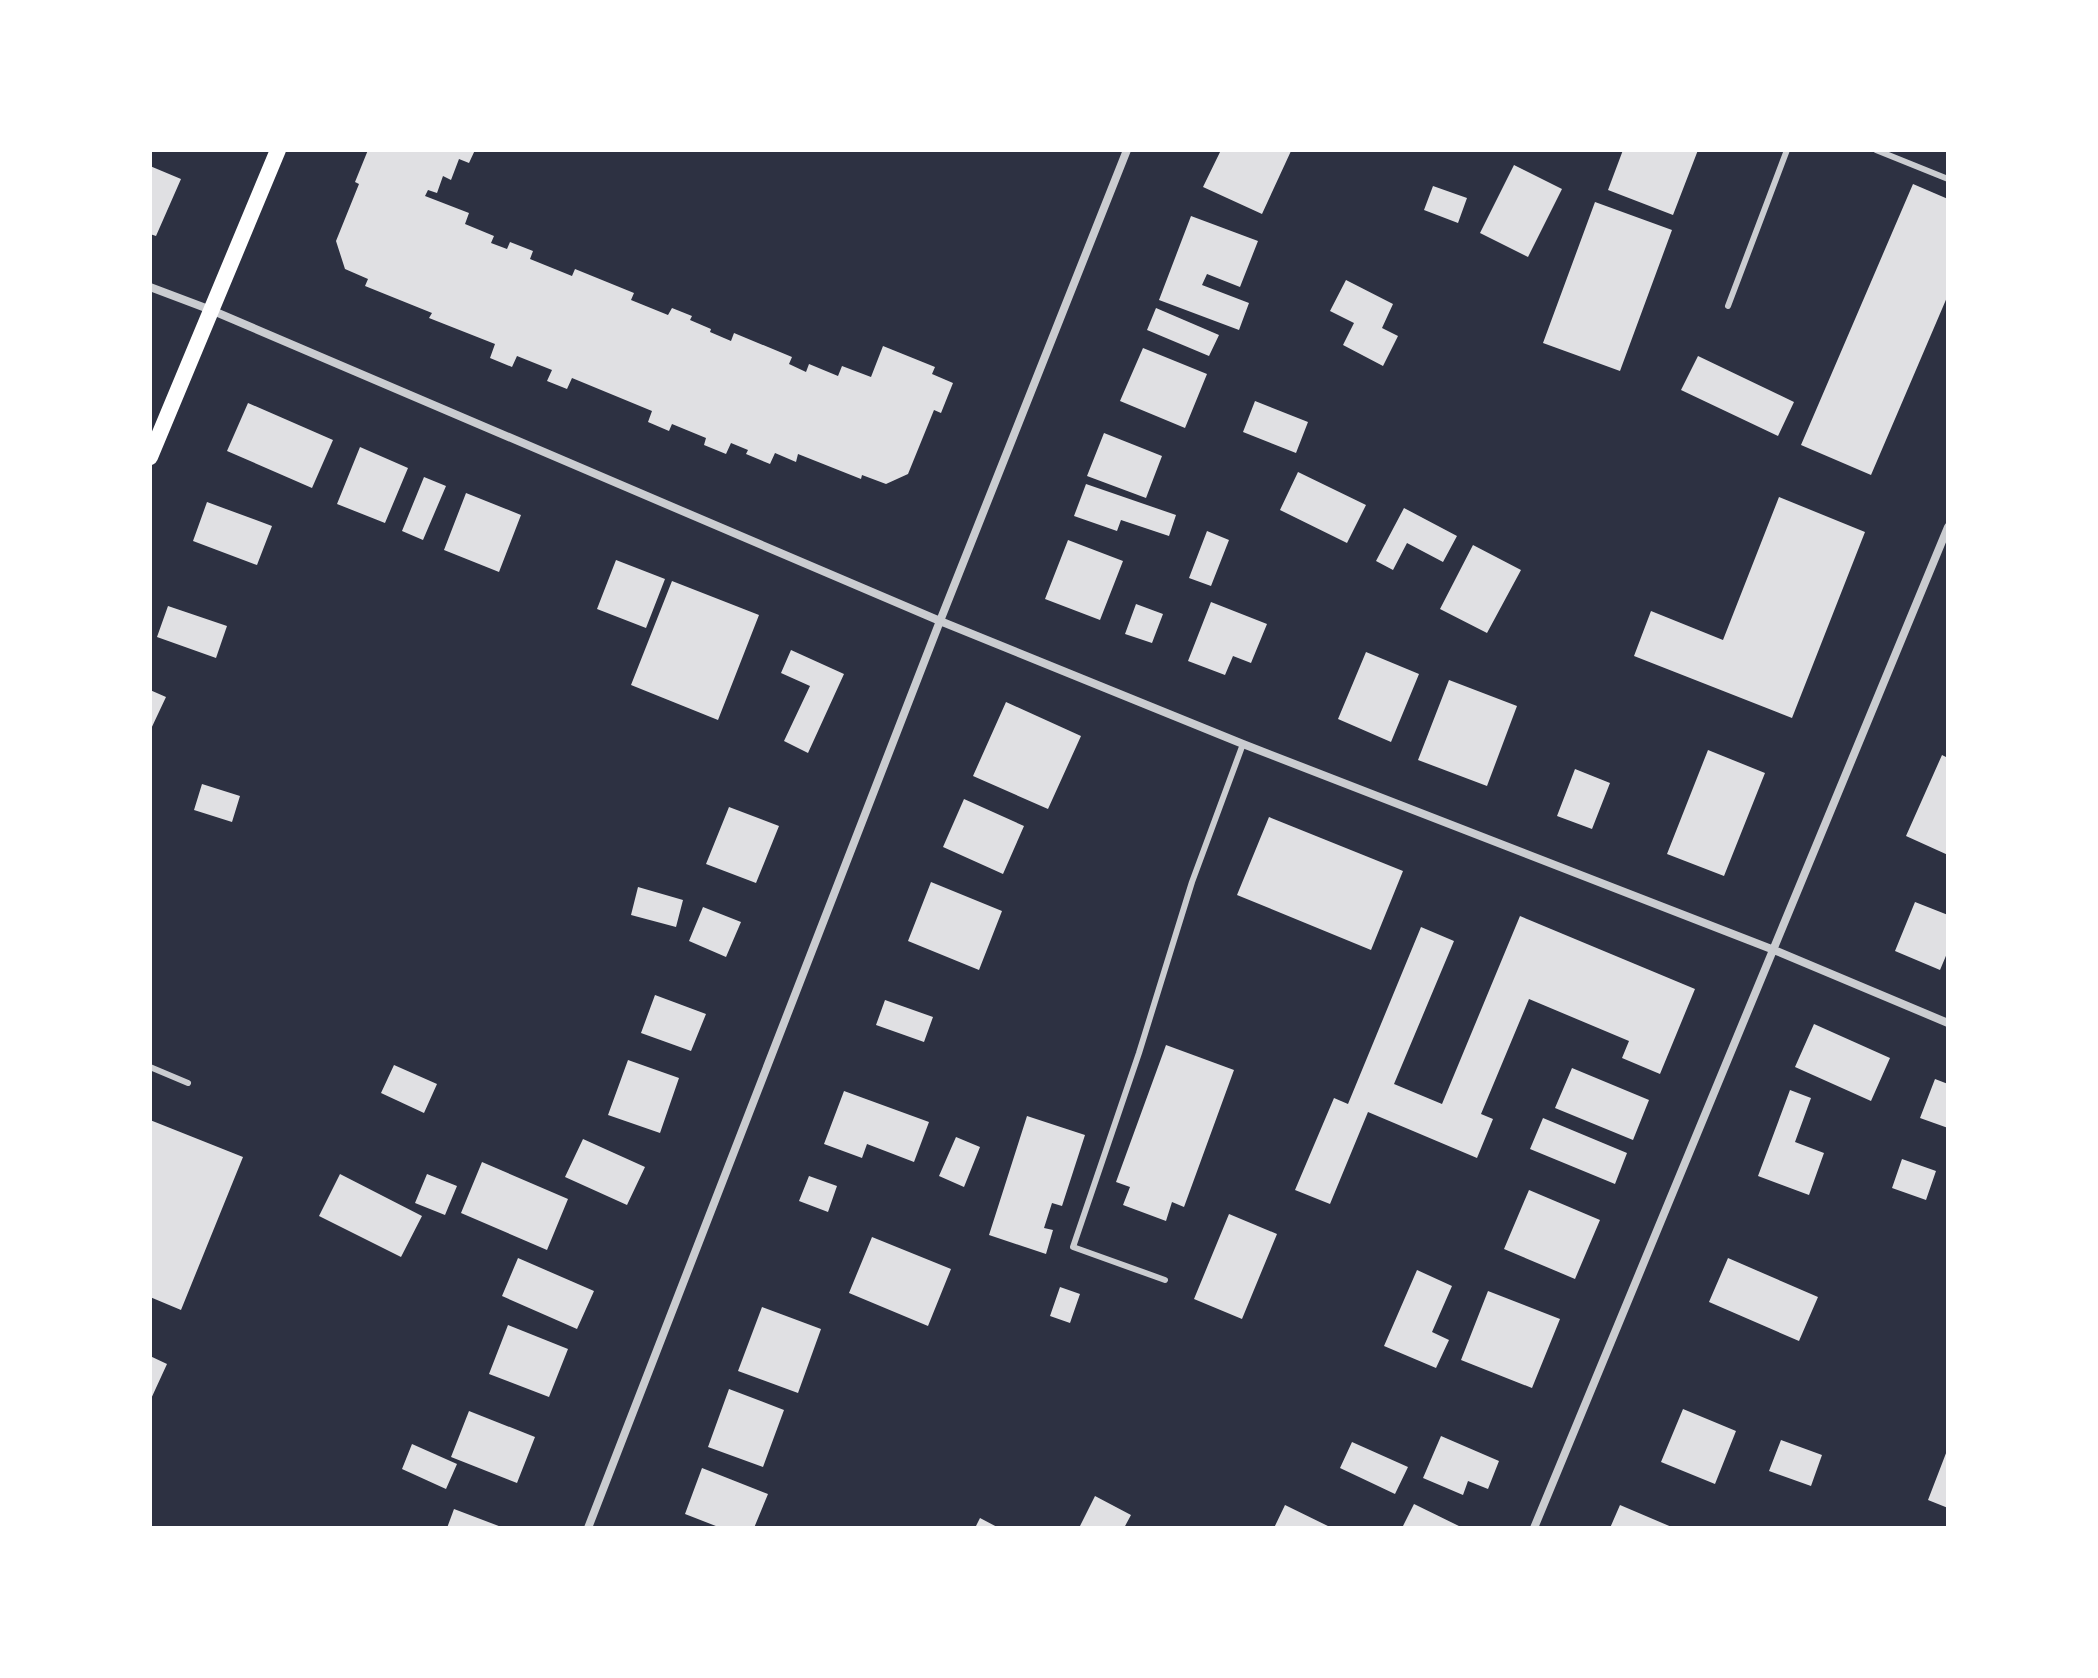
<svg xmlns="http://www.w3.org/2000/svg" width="2098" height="1678" font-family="Roboto,sans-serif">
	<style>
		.building { fill: #e0e0e3 }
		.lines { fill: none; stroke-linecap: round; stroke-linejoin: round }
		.service { stroke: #caccd0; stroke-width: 6 }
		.minor { stroke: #caccd0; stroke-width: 8 }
		.secondary { stroke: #fff; stroke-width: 16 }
	</style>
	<rect width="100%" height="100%" fill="#2d3142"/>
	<path class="building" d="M368 150H475L469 163 459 159 451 180 443 176 437 193 428 190 425 196 469 213 465 224 494 236 491 243 507 249 510 242 533 251 530 259 572 276 575 269 634 293 631 300 668 315 672 308 692 316 690 320 711 329 710 332 731 341 734 333 792 357 789 364 806 372 809 364 838 376 842 366 871 377 883 346 935 367 932 374 953 383 941 413 934 410 908 474 886 484 862 475 861 479 798 454 796 462 775 453 770 464 746 454 748 450 731 443 726 454 704 445 706 438 672 424 669 431 648 422 652 411 572 378 567 389 547 381 552 370 517 356 512 367 490 358 495 344 429 318 432 313 365 286 368 279 345 269 336 241 359 184 355 182Z
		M1221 150 1291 151 1262 214 1203 187Z
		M1623 150H1698L1673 215 1608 190Z
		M1514 165 1562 189 1528 257 1480 233Z
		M150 166 181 179 156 236 150 234Z
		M1913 184 1948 199V295L1871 475 1801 445Z
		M1433 186 1467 198 1458 223 1424 210Z
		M1595 202 1672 230 1620 371 1543 343Z
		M1191 216 1258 241 1240 287 1207 274 1202 285 1249 303 1239 330 1159 300Z
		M1346 280 1393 304 1382 328 1398 336 1383 366 1343 345 1354 323 1330 311Z
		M1156 308 1219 335 1209 356 1147 330Z
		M1143 348 1207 374 1185 428 1120 401Z
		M1698 356 1794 402 1778 436 1681 390Z
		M1255 401 1308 422 1296 453 1243 432Z
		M248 403 333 440 312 488 227 451Z
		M1104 433 1162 456 1146 498 1087 476Z
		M360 447 408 468 385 523 337 504Z
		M1298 472 1366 505 1347 543 1280 510Z
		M424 477 446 486 423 540 402 531Z
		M1086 484 1176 515 1169 536 1121 520 1117 531 1074 516Z
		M466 493 521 515 499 572 444 550Z
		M1779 497 1865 532 1792 718 1634 656 1651 611 1723 640Z
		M207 502 272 526 257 565 193 541Z
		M1404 508 1457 536 1443 562 1407 543 1393 570 1376 561Z
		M1207 531 1229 540 1211 586 1189 578Z
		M1068 540 1123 561 1100 620 1045 599Z
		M1473 545 1521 570 1487 633 1440 609Z
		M616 560 665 579 646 628 597 609Z
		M672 581 759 615 718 720 631 685Z
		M1211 602 1267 624 1251 663 1233 656 1225 675 1188 661Z
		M1136 604 1163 614 1152 643 1125 634Z
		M168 606 227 626 216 658 157 637Z
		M791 650 844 674 808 753 784 741 810 686 781 673Z
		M1366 652 1419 674 1391 742 1338 719Z
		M1449 680 1517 706 1487 786 1418 760Z
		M150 690 166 697 150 731Z
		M1006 702 1081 736 1048 809 973 776Z
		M1708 750 1765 773 1724 876 1667 854Z
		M1942 755 1948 758V855L1906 836Z
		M1575 769 1610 783 1592 829 1557 816Z
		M202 784 240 796 232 822 194 810Z
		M964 799 1024 826 1003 874 943 847Z
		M729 807 779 826 756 883 706 864Z
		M1269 817 1403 871 1371 950 1237 895Z
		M931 882 1002 911 979 970 908 941Z
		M638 887 683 900 676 927 631 915Z
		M1915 902 1948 915V951L1940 970 1895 951Z
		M703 907 741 922 726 957 689 941Z
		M1520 916 1695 989 1660 1074 1622 1058 1629 1041 1529 999 1481 1114 1493 1119 1477 1158 1368 1112 1330 1204 1295 1190 1334 1098 1348 1104 1421 927 1454 941 1394 1084 1442 1104Z
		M655 995 706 1014 691 1051 641 1033Z
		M885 1000 933 1017 924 1042 876 1025Z
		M1814 1024 1890 1058 1871 1101 1795 1067Z
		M1166 1045 1234 1070 1184 1207 1172 1202 1166 1221 1123 1205 1130 1187 1116 1182Z
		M628 1060 679 1078 660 1133 608 1115Z
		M394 1065 437 1084 424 1113 381 1093Z
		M1572 1068 1649 1100 1633 1140 1555 1108Z
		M1935 1079 1948 1084V1128L1920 1118Z
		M1790 1090 1811 1098 1795 1142 1824 1153 1809 1195 1758 1176Z
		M844 1091 929 1122 914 1162 867 1144 862 1158 824 1144Z
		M1027 1116 1085 1135 1062 1206 1052 1203 1044 1228 1053 1230 1046 1254 989 1235Z
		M1543 1118 1627 1153 1615 1184 1530 1149Z
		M150 1120 243 1157 181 1310 150 1297Z
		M956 1137 980 1147 964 1187 939 1176Z
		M583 1139 645 1167 627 1205 565 1177Z
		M1902 1159 1936 1171 1926 1200 1892 1188Z
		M482 1162 568 1199 547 1250 461 1213Z
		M340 1174 422 1216 401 1257 319 1216Z
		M427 1174 457 1186 445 1215 415 1203Z
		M809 1176 837 1186 828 1212 799 1201Z
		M1529 1190 1600 1220 1575 1279 1504 1249Z
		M1229 1214 1277 1234 1242 1319 1194 1299Z
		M872 1237 951 1269 928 1326 849 1293Z
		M518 1258 594 1291 577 1329 502 1296Z
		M1728 1258 1818 1297 1799 1341 1709 1302Z
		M1417 1270 1452 1286 1432 1332 1449 1340 1436 1368 1384 1346Z
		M1060 1287 1080 1294 1070 1323 1050 1316Z
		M1488 1291 1560 1319 1532 1388 1461 1360Z
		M762 1307 821 1329 798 1393 738 1371Z
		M508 1325 568 1349 549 1397 489 1374Z
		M150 1356 167 1364 150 1401Z
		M729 1389 784 1410 763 1467 708 1447Z
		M1683 1409 1736 1431 1715 1484 1661 1462Z
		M469 1411 535 1437 517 1483 451 1457Z
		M1441 1436 1499 1461 1488 1489 1468 1481 1463 1495 1423 1478Z
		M1781 1440 1822 1455 1811 1486 1769 1471Z
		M1352 1442 1408 1467 1395 1494 1340 1468Z
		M412 1444 457 1464 446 1489 402 1469Z
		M1948 1448V1508L1928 1500Z
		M702 1468 768 1494 754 1528H721L685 1514Z
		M1095 1496 1131 1515 1124 1528H1079Z
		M1414 1504 1463 1528H1402Z
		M1285 1505 1332 1528H1274Z
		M1620 1505 1674 1528H1610Z
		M454 1509 504 1528H447Z
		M980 1518 999 1528H975Z"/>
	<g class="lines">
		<path class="service" d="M1876 150 1948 179
			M1728 306 1787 150
			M150 1067 188 1083
			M1165 1280 1073 1247 1139 1053 1192 882 1243 744"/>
		<path class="minor" d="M150 287 211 310 940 621 1243 744 1774 950 1948 1023
			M588 1528 940 621 1127 150
			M1534 1528 1948 527"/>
		<path class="secondary" d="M150 457 278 150"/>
	</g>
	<rect width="2098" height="1678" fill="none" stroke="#ffffff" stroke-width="304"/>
</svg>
